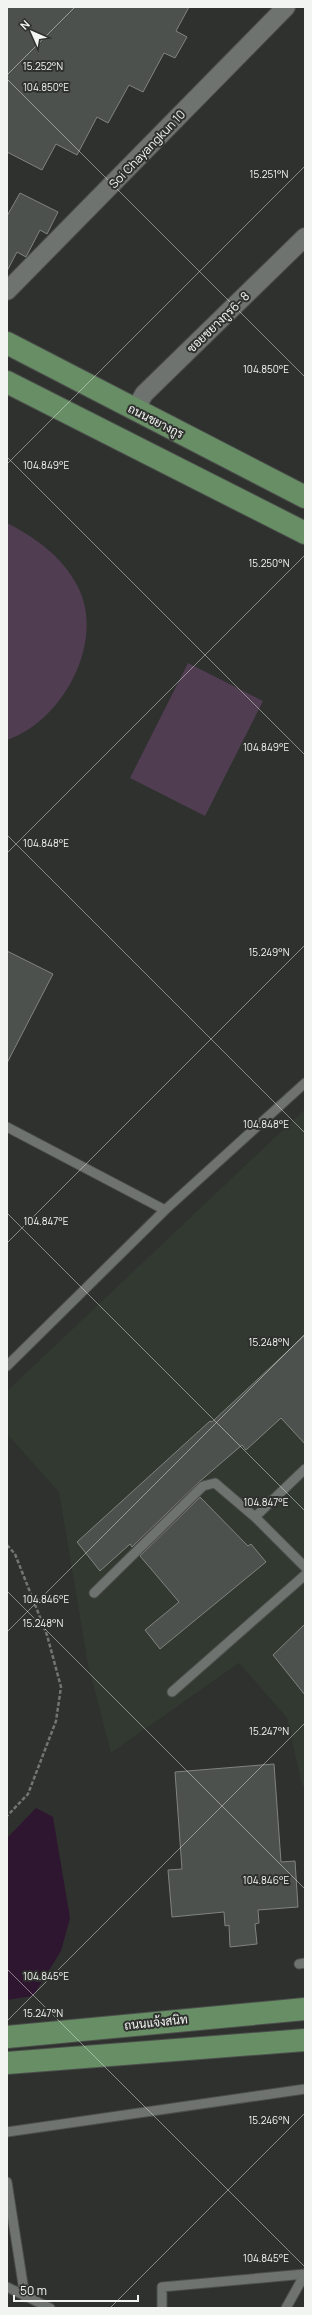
<svg xmlns="http://www.w3.org/2000/svg" width="312" height="2315" font-family="Manrope,Sarabun,sans-serif">
	<style>
		.built { fill: #313930 }
		.green { fill: #503d51 }
		.water { fill: #2f1630 }
		.building { fill: #4d514d; stroke: #80837f }
		.lines { fill: none; stroke-linecap: round; stroke-linejoin: round }
		.lane-casing { stroke: #4b4e4b; stroke-width: 11 }
		.street-casing { stroke: #4b4e4b; stroke-width: 20 }
		.primary-casing { stroke: #4b4e4b; stroke-width: 24 }
		.path { stroke: #727572; stroke-width: 2.5; stroke-dasharray: 4 2; stroke-linecap: butt }
		.lane { stroke: #6f736f; stroke-width: 9 }
		.street { stroke: #6f736f; stroke-width: 18 }
		.primary { stroke: #678e65; stroke-width: 22 }
		.ticks { fill: none; stroke: #f2f4f2; stroke-width: 1; stroke-opacity: 0.45 }
		.labels { text-anchor: middle; dominant-baseline: central; stroke-width: 4; stroke-linejoin: round; paint-order: stroke }
		.street-label { font-size: 12px; fill: #f2f4f2; stroke: #2e312e }
		.ticks-label { font-size: 10px; text-anchor: middle; fill: #f2f4f2; stroke: #2e312e; stroke-width: 4; stroke-linejoin: round; paint-order: stroke }
	</style>
	<rect width="100%" height="100%" fill="#2e312e"/>
	<path class="built" d="M305 1109V1788L302 1785 287 1718 239 1663 111 1753 88 1665 59 1492 7 1434V1391Z"/>
	<path class="green" d="M7 523C36 538 63 557 78 587 106 642 62 722 7 740Z
		M188 663 263 701 205 816 130 778Z"/>
	<path class="water" d="M36 1808 53 1817 70 1918 61 1951 33 1996 7 2000V1838Z"/>
	<path class="building" d="M7 7H189L176 31 187 37 175 58 164 53 143 92 129 85 108 123 97 117 77 155 56 144 42 170 7 152Z
		M20 193 58 212 47 234 40 230 26 257 17 252 7 271V216Z
		M7 951 53 974 7 1063Z
		M305 1335V1444L281 1418 246 1450 242 1445 199 1482 132 1547 130 1544 100 1571 77 1542 210 1421 212 1422Z
		M200 1497 248 1546 251 1544 266 1562 160 1649 145 1630 179 1602 140 1556Z
		M305 1624V1695L273 1655Z
		M274 1764 281 1862 295 1861 298 1907 258 1910 259 1923 255 1924 257 1944 230 1947 229 1925 225 1926 224 1912 172 1917 168 1870 182 1869 175 1772Z"/>
	<g class="lines">
		<g class="lane-casing">
			<path id="lane" d="M7 1127 165 1210
				M7 1366 165 1210 305 1083
				M305 1469 255 1517 305 1567
				M94 1593 203 1486 215 1483 255 1517
				M172 1692 305 1575
				M299 1964 305 1963
				M7 2132 305 2089
				M7 2182 25 2297
				M7 2287 50 2308
				M162 2308V2287L305 2274
				M286 2308 305 2274"/>
		</g>
		<g class="street-casing">
			<path id="street" d="M7 291 286 7
				M135 410 144 394 305 237"/>
		</g>
		<g class="primary-casing">
			<path id="primary" d="M7 343 305 497
				M7 382 305 533
				M7 2037 305 2009
				M7 2063 305 2040"/>
		</g>
		<path class="path" d="M7 1545 15 1554 47 1635 61 1687 56 1721 28 1794 7 1816"/>
		<use href="#lane" class="lane"/>
		<use href="#street" class="street"/>
		<use href="#primary" class="primary"/>
	</g>
	<path class="ticks" d="M7 75 75 7M7 79 305 377M7 457 305 755M7 464 305 166M7 835 305 1133M7 853 305 555M7 1213 305 1511M7 1243 305 945M7 1591 305 1889M7 1632 305 1334M7 1969 305 2267M7 2021 305 1723M110 2308 305 2113"/>
	<g class="labels">
		<g class="street-label">
			<text transform="translate(147 149) rotate(-46)">Soi Chayangkun 10</text>
			<text transform="translate(218 322) rotate(-44)">ซอยชยางกูร6- 8</text>
			<text transform="translate(156 421) rotate(27)">ถนนชยางกูร</text>
			<text transform="translate(156 2022) rotate(-6)">ถนนแจ้งสนิท</text>
		</g>
	</g>
	<g class="ticks-label">
		<text x="43" y="70">15.252°N</text>
		<text x="46" y="91">104.850°E</text>
		<text x="269" y="178">15.251°N</text>
		<text x="266" y="373">104.850°E</text>
		<text x="46" y="469">104.849°E</text>
		<text x="269" y="567">15.250°N</text>
		<text x="266" y="751">104.849°E</text>
		<text x="46" y="847">104.848°E</text>
		<text x="269" y="956">15.249°N</text>
		<text x="266" y="1128">104.848°E</text>
		<text x="46" y="1225">104.847°E</text>
		<text x="269" y="1346">15.248°N</text>
		<text x="266" y="1506">104.847°E</text>
		<text x="46" y="1603">104.846°E</text>
		<text x="43" y="1627">15.248°N</text>
		<text x="269" y="1735">15.247°N</text>
		<text x="266" y="1884">104.846°E</text>
		<text x="46" y="1980">104.845°E</text>
		<text x="43" y="2017">15.247°N</text>
		<text x="269" y="2124">15.246°N</text>
		<text x="266" y="2262">104.845°E</text>
	</g>
	<rect width="312" height="2315" fill="none" stroke="#f2f4f2" stroke-width="16"/>
	<g transform="translate(32 32) rotate(315)" stroke="#2e312e" stroke-width="3" paint-order="stroke">
	<path d="M0-3L7 15L0 10L-7 15Z" fill="#f2f4f2"/>
	<text y="-6" font-size="11" font-weight="bold" text-anchor="middle" fill="#f2f4f2">N</text>
	</g>
	<path d="M14 2295v6h124v-6" fill="none" stroke="#f2f4f2" stroke-width="2"/>
	<text x="20" y="2295" font-size="12" fill="#f2f4f2" stroke="#2e312e" stroke-width="3" paint-order="stroke">50 m</text>
</svg>
